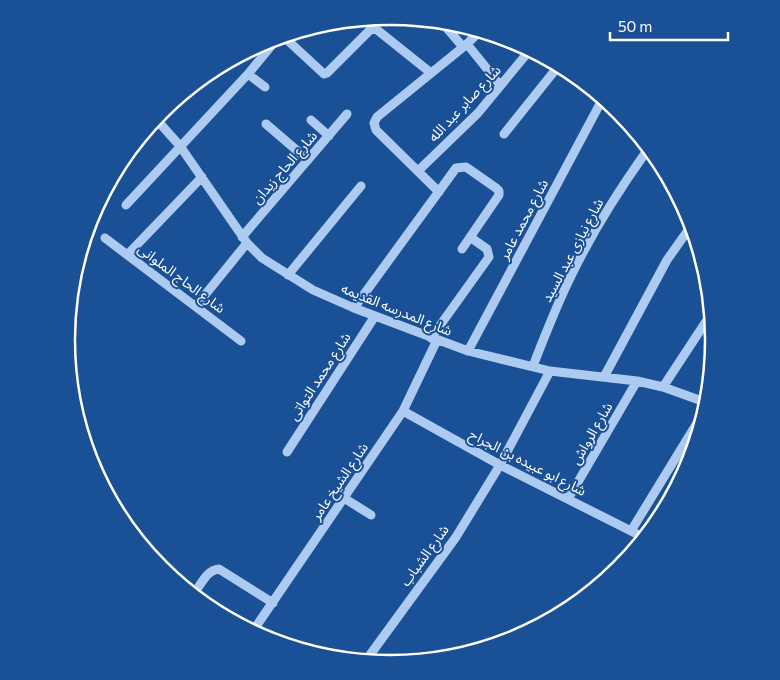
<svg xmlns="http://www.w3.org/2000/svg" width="780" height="680" font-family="Commissioner,'Noto Sans Arabic',sans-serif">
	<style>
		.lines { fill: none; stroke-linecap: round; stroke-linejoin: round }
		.minor { stroke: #adcbf0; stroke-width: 9 }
		.labels { text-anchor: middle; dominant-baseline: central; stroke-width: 4; stroke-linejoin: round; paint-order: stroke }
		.street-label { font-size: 14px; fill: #fff; stroke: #1a5096 }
		.rim { fill: none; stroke: #fff; stroke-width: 2.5 }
	</style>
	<rect width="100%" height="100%" fill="#1a5096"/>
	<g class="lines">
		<path class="minor" d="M446 27 463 47
			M284 37 324 74 327 73 370 30 376 29 431 73
			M467 44 500 85
			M248 74 265 87
			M156 119 180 146 247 243 262 258 313 290 354 308 468 351 550 371 637 381 663 387 702 401
			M311 120 329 136
			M266 124 308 160
			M504 134 556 69
			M418 171 478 113 529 51
			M439 192 376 130 374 123 377 117 467 44 477 34
			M126 205 248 74 277 39
			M242 237 347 114
			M105 238 241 341
			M128 254 202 177
			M288 275 361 186
			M196 306 247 243
			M354 308 456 168 466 167 496 188 499 191V195L462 249
			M431 338 489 257 487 249 470 237
			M468 351 602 100
			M533 366C545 335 557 304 572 274 593 231 619 190 646 152
			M604 377 667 260 691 226
			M663 387 709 317
			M403 411 500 465 641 536
			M287 452 375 316
			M344 498 371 515
			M568 499 637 381
			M631 531 697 423
			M195 592C202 583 207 570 219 569L273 603
			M253 631 403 411 437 340
			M367 659 456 537 500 465 550 371"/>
	</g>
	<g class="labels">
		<g class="street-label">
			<text transform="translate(464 103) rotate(-47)">شارع صابر عبد الله</text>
			<text transform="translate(284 167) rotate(-49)">شارع الحاج زيدان</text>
			<text transform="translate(523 219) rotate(-62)">شارع محمد عامر</text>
			<text transform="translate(572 250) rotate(-62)">شارع نيازى عبد السيد</text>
			<text transform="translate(182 278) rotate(37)">شارع الحاج الملوانى</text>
			<text transform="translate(397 309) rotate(22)">شارع المدرسه القديمه</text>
			<text transform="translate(319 376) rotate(-57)">شارع محمد التواتى</text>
			<text transform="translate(591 433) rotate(-60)">شارع الرواش</text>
			<text transform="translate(528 462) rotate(27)">شارع ابو عبيده بن الجراح</text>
			<text transform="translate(339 481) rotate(-56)">شارع الشيخ عامر</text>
			<text transform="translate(424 555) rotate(-54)">شارع الشباب</text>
		</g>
	</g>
	<path d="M0 0H780V680H0ZM75 340a315 315 0 1 1 630 0a315 315 0 1 1-630 0Z" fill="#1a5096" fill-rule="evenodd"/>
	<path class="rim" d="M75 340a315 315 0 1 1 630 0a315 315 0 1 1-630 0Z"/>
	<path d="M610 32v8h118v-8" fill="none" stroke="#ffffff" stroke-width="2.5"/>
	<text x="618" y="32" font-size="15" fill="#ffffff" stroke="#1a5096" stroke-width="4" paint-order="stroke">50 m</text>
</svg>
